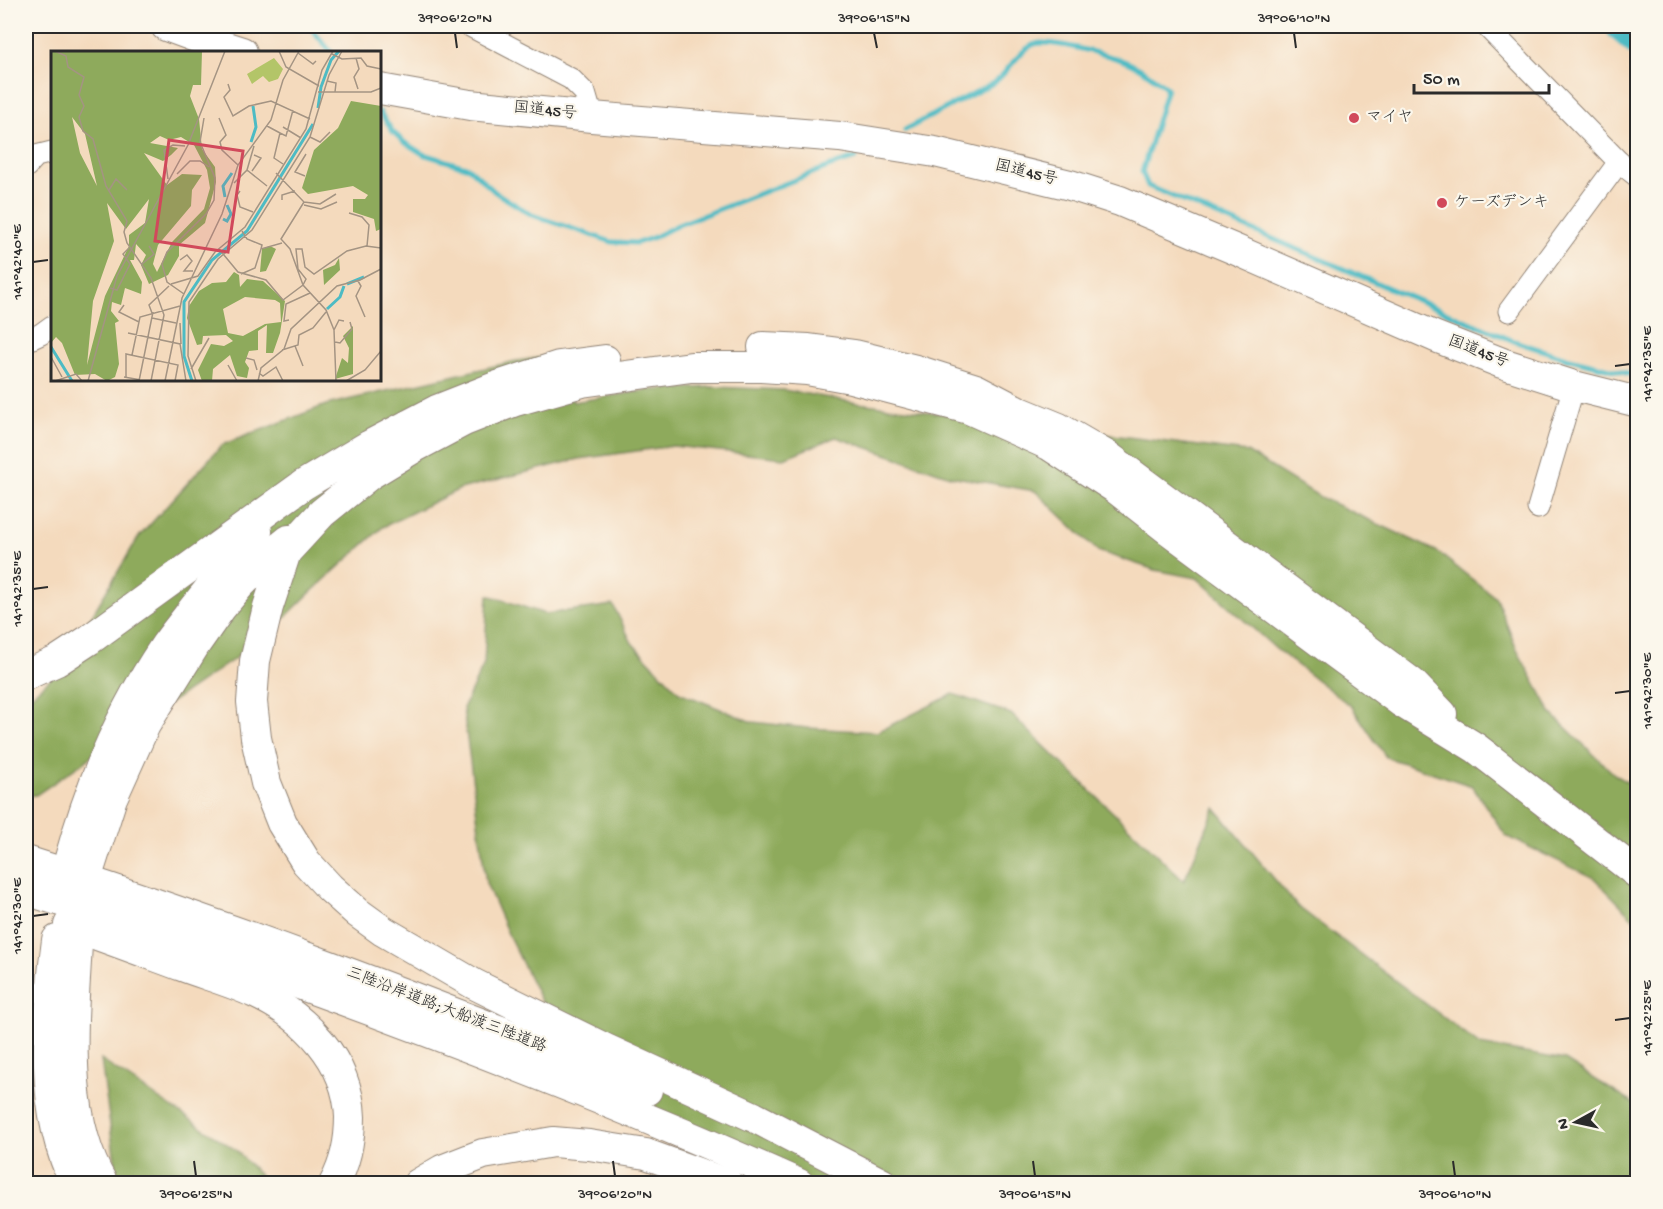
<svg xmlns="http://www.w3.org/2000/svg" width="1663" height="1209" font-family="'Gochi Hand','Klee One',sans-serif">
  <style>
    .forest { fill: #8eaa5c; stroke: #5c6a44; stroke-width: 1.5 }
    .lines { fill: none; stroke-linecap: round; stroke-linejoin: round }
    .stream { stroke: #4dbbc4; stroke-width: 5 }
    .river { stroke: #4dbbc4; stroke-width: 33 }
    .minor-casing { stroke: #908274; stroke-width: 23 }
    .highway-casing { stroke: #908274; stroke-width: 32 }
    .minor { stroke: #fff; stroke-width: 21 }
    .highway { stroke: #fff; stroke-width: 30 }
    .ticks { fill: none; stroke: #2b2b2b; stroke-width: 2 }
    .poi-dot { fill: #d1495b; stroke: #fbf7ec; stroke-width: 2 }
    .labels { text-anchor: middle; dominant-baseline: central; stroke-width: 4.5; stroke-linejoin: round; paint-order: stroke }
    .street-label { font-size: 16px; fill: #2b2b2b; stroke: #fbf7ec }
    .poi-label { font-size: 16px; fill: #2b2b2b; stroke: #fbf7ec; text-anchor: start }
    .inset-river { fill: none; stroke: #4dbbc4; stroke-width: 3 }
    .inset-road { fill: none; stroke: #a49483; stroke-width: 1.5 }
    .view { fill: #d1495b; fill-opacity: 0.15; stroke: #d1495b; stroke-width: 3 }
    .inset-edge { fill: none; stroke: #2b2b2b; stroke-width: 3 }
    .neatline { fill: none; stroke: #2b2b2b; stroke-width: 2 }
    .ticks-label { font-size: 15px; text-anchor: middle; fill: #2b2b2b }
  </style>
  <rect width="100%" height="100%" fill="#fbf7ec"/>
  <filter id="ink" filterUnits="userSpaceOnUse"><feTurbulence type="fractalNoise" baseFrequency=".0167" numOctaves="2"/><feDisplacementMap in="SourceGraphic" scale="12" xChannelSelector="R" yChannelSelector="G"/><feConvolveMatrix kernelMatrix="1 2 1 2 8 2 1 2 1" color-interpolation-filters="sRGB"/></filter>
  <filter id="wash" filterUnits="userSpaceOnUse"><feTurbulence type="fractalNoise" baseFrequency=".008" numOctaves="4" result="noise"/><feDisplacementMap in="SourceGraphic" scale="24" xChannelSelector="R" yChannelSelector="G"/><feGaussianBlur stdDeviation="1.35" result="paint"/><feColorMatrix in="noise" values="0 0 0 0 0 0 0 0 0 0 0 0 0 0 0 0 0 1.4 0 .05"/><feComposite in="paint" operator="in"/></filter>
  <g filter="url(#wash)">
    <rect width="100%" height="100%" fill="#f4dabd"/>
    <!-- forest -->
    <g class="forest">
      <path d="M 558,355 L 573,402 L 649,390 L 713,387 L 784,390 L 858,403 L 1247,452 L 1320,497 L 1436,551 L 1496,598 L 1517,650 L 1552,714 L 1614,774 L 1637,788 L 1637,922 L 1594,878 L 1506,836 L 1472,786 L 1386,757 L 1352,707 L 1276,649 L 1197,578 L 1155,570 L 1098,551 L 1035,491 L 950,476 L 836,437 L 784,458 L 673,446 L 579,459 L 460,489 L 383,527 L 310,593 L 262,640 L 36,795 L 26,796 L 26,700 L 59,671 L 138,538 L 222,445 L 326,405 L 516,361 Z"/>
      <path d="M 488,595 L 545,614 L 613,605 L 632,643 L 679,692 L 752,722 L 808,728 L 877,732 L 953,694 L 1011,714 L 1184,881 L 1215,808 L 1297,906 L 1480,1045 L 1565,1060 L 1637,1106 L 1637,1183 L 694,1183 L 728,1150 L 656,1119 L 546,1011 L 508,934 L 486,883 L 463,708 L 484,664 Z"/>
      <path d="M 101,1060 L 236,1150 L 267,1183 L 118,1183 Z"/>
    </g>
    <g class="lines">
      <!-- stream -->
      <g class="stream">
        <path d="M 309,26 L 331,52"/>
        <path d="M 380,112 L 393,132 L 404,142 L 423,154 L 469,168 L 495,192 L 532,215 L 612,242 L 637,243 L 652,238 L 678,225 L 836,164 L 856,158"/>
        <path d="M 905,130 L 995,82 C 1008,72 1020,49 1035,44 C 1050,39 1118,57 1133,65 C 1146,71 1156,79 1167,88 L 1142,172 L 1148,186 L 1514,341 L 1566,358 L 1638,376"/>
      </g>
      <!-- river -->
      <path class="river" d="M 1622,26 L 1638,40"/>
    </g>
  </g>
  <g filter="url(#ink)">
    <g class="lines">
      <defs>
        <g id="minor">
          <path d="M 470,26 L 571,79 L 585,93 L 592,117"/>
          <path d="M 1486,26 L 1619,162 L 1638,177"/>
          <path d="M 26,167 L 36,156 L 52,152"/>
          <path d="M 1509,311 L 1619,162"/>
          <path d="M 26,341 L 41,334 L 52,326"/>
          <path d="M 1538,508 L 1574,386"/>
        </g>
        <g id="highway">
          <path d="M 166,26 L 201,39 L 242,52"/>
          <path d="M 380,89 L 470,105 L 592,117 L 840,137 L 935,152 L 1070,185 L 1120,201 L 1234,249 L 1436,337 L 1502,363 L 1574,386 L 1638,402"/>
          <path d="M 763,347 L 809,349 L 855,355 L 916,370 L 976,389 L 1020,412 L 1059,428 L 1109,457 L 1411,682 L 1442,714"/>
          <path d="M 26,675 L 57,661 L 89,640 L 303,485 L 370,445 L 437,410 L 498,386 L 559,366 L 605,360"/>
          <path d="M 70,858 C 91,782 121,711 165,646 C 173,634 182,624 190,613 C 212,585 235,558 257,531"/>
          <path d="M 26,861 C 229,925 428,1002 626,1080 L 647,1090"/>
          <path d="M 90,867 L 112,798 L 145,725 L 195,645 L 221,608 L 240,585 L 273,553 L 289,540"/>
          <path d="M 26,890 C 124,921 221,955 318,991 C 480,1050 641,1113 799,1184"/>
          <path d="M 69,925 C 107,938 144,952 182,966 C 206,975 232,982 255,993 C 305,1016 348,1060 350,1117 C 350,1139 345,1164 334,1184"/>
          <path d="M 57,940 C 47,1016 39,1113 76,1184"/>
          <path d="M 77,944 C 73,1020 62,1116 103,1184"/>
          <path d="M 418,1184 L 442,1170 L 483,1154 L 553,1142 L 589,1145 L 646,1154 L 728,1184"/>
          <path d="M 883,1184 L 754,1117 L 608,1050 L 474,984 L 383,931 L 358,913 L 330,888 L 306,862 L 282,823 L 266,783 L 256,738 L 252,702 L 255,661 L 268,607 L 286,552 L 322,513 L 369,475 L 417,446 L 464,421 L 515,401 L 582,382 L 691,367 L 761,367 L 807,370 L 851,378 L 969,409 L 1049,445 L 1115,488 L 1166,528 L 1401,702 L 1476,748 L 1638,874"/>
        </g>
      </defs>
      <!-- minor casing -->
      <use href="#minor" class="minor-casing"/>
      <!-- highway casing -->
      <use href="#highway" class="highway-casing"/>
      <!-- minor -->
      <use href="#minor" class="minor"/>
      <!-- highway -->
      <use href="#highway" class="highway"/>
    </g>
  </g>
  <!-- ticks -->
  <path class="ticks" d="M 455,33 L 457,48M 874,33 L 877,48M 1294,33 L 1296,48M 33,262 L 48,260M 1615,366 L 1630,364M 33,589 L 48,587M 1615,693 L 1630,691M 33,916 L 48,914M 1615,1020 L 1630,1018M 194,1161 L 196,1176M 613,1161 L 615,1176M 1033,1161 L 1035,1176M 1453,1161 L 1455,1176"/>
  <!-- markers -->
  <g class="poi-dot">
    <circle cx="1354" cy="118" r="6"/>
    <circle cx="1442" cy="203" r="6"/>
  </g>
  <g class="labels">
    <!-- street labels -->
    <g class="street-label">
      <text transform="translate(545 112) rotate(6)">国道45号</text>
      <text transform="translate(1026 174) rotate(14)">国道45号</text>
      <text transform="translate(1478 353) rotate(21)">国道45号</text>
      <text transform="translate(446 1011) rotate(21)">三陸沿岸道路;大船渡三陸道路</text>
    </g>
    <!-- poi labels -->
    <g class="poi-label">
      <text x="1366" y="118">マイヤ</text>
      <text x="1454" y="203">ケーズデンキ</text>
    </g>
  </g>
  <!-- overview -->
  <g transform="translate(51 51)">
    <rect width="330" height="330" fill="#f4dabd"/>
    <path d="M 223,7 L 232,18 L 227,28 L 218,31 L 212,25 L 201,33 L 196,23 Z" fill="#b3c568"/>
    <path d="M 0,0 L 151,0 L 150,34 L 142,34 L 139,45 L 148,68 L 151,98 L 164,116 L 165,131 L 154,172 L 128,194 L 128,205 L 117,224 L 98,233 L 90,214 L 95,204 L 85,193 L 83,209 L 79,209 L 91,231 L 90,243 L 74,237 L 70,254 L 61,251 L 60,260 L 68,270 L 64,272 L 68,313 L 64,326 L 56,330 L 44,323 L 24,324 L 11,292 L 5,286 L 0,292 ZM 21,66 L 34,83 L 46,135 L 29,102 ZM 109,85 L 118,89 L 130,86 L 143,94 L 156,119 L 159,137 L 153,158 L 121,191 L 106,221 L 102,213 L 107,194 L 140,155 L 141,139 L 151,124 L 131,123 L 116,134 L 93,102 L 112,110 L 120,104 L 127,97 L 99,92 ZM 98,148 L 94,172 L 78,184 L 78,195 L 54,245 L 36,314 L 42,250 L 63,190 L 56,152 L 75,178 ZM 300,50 L 330,55 L 330,178 L 325,180 L 323,168 L 302,161 L 302,148 L 314,148 L 317,144 L 302,135 L 257,143 L 251,137 L 263,99 L 287,77 ZM 219,195 L 225,198 L 215,220 L 209,221 L 211,198 ZM 288,207 L 289,219 L 273,234 L 272,219 L 284,214 ZM 183,221 L 188,224 L 189,236 L 196,228 L 212,230 L 234,250 L 229,282 L 222,302 L 215,302 L 216,274 L 207,280 L 207,299 L 198,300 L 194,311 L 198,317 L 196,327 L 186,325 L 179,304 L 162,318 L 161,330 L 151,330 L 147,319 L 160,293 L 173,295 L 182,290 L 175,284 L 152,285 L 151,293 L 146,294 L 136,267 L 138,255 L 148,240 L 161,232 L 175,231 ZM 194,246 L 224,249 L 229,252 L 230,271 L 214,273 L 192,285 L 177,282 L 172,258 ZM 302,275 L 302,323 L 284,328 L 291,307 L 297,312 L 298,297 L 292,285 Z" fill="#8eaa5c" fill-rule="evenodd"/>
    <path class="inset-river" d="M 267,57 L 270,36 L 280,9 L 288,0M 200,91 L 205,76 L 202,55M 174,146 L 172,135 L 181,122M 172,168 L 176,170 L 180,163 L 176,154M 296,233 L 313,226M 276,258 L 289,246 L 293,235M 0,296 L 21,330M 141,330 L 133,305 L 133,251 L 161,209 L 196,180 L 262,73"/>
    <path class="inset-road" d="M 4,0 L 15,5 L 17,16 L 33,26 L 28,44 L 33,55 L 28,66 L 32,80 L 42,88 L 55,135 L 76,170 L 73,181 L 76,192 L 100,227 L 113,264 L 100,330M 228,0 L 235,16 L 268,35M 247,2 L 262,13 L 265,10M 281,3 L 291,8 L 310,7 L 316,15 L 330,18M 305,7 L 308,18 L 303,26 L 307,38M 276,30 L 285,32 L 284,41M 177,33 L 179,39 L 173,46 L 182,65 L 198,55 L 220,50 L 259,68M 267,41 L 320,41 L 330,37M 168,67 L 175,84 L 169,91 L 171,99 L 187,114M 216,75 L 229,82 L 223,107 L 232,113M 232,76 L 250,87M 229,82 L 235,85 L 242,59M 259,86 L 269,91 L 279,81M 196,119 L 216,135M 201,120 L 210,107 L 203,104M 126,123 L 139,110 L 149,110 L 158,116M 254,125 L 244,121 L 255,103M 117,128 L 113,99 L 122,94 L 134,95M 183,132 L 196,119 L 203,95M 58,139 L 65,128 L 76,139M 189,140 L 186,144 L 189,156 L 202,161M 231,149 L 231,144 L 244,140M 253,151 L 269,153 L 285,143M 253,154 L 270,158 L 286,151M 298,162 L 311,166 L 318,174 L 316,195M 191,180 L 196,188 L 211,194 L 210,198 L 231,192M 168,198 L 187,221 L 215,229 L 232,249 L 252,234 L 239,198 L 230,188 L 253,151 L 225,122M 129,209 L 136,204 L 141,210 L 133,220 L 142,220M 91,213 L 103,203 L 98,195M 190,223 L 204,217 L 210,198M 307,230 L 310,235 L 305,245 L 314,266M 120,233 L 147,225 L 164,201 L 194,176 L 255,78 L 271,19 L 282,0M 59,237 L 66,239 L 79,213 L 72,203 L 78,197M 133,243 L 116,231 L 111,213 L 116,201 L 155,163 L 163,149 L 164,127 L 149,91 L 153,67M 73,254 L 68,261 L 88,271M 101,262 L 98,254 L 118,235M 101,267 L 125,272M 238,269 L 233,270 L 235,253 L 259,242M 129,272 L 130,293M 283,279 L 275,259 L 252,234 L 255,228 L 247,218 L 245,198 L 251,198 L 254,216 L 263,223 L 296,200 L 315,195 L 330,197M 77,282 L 129,293 L 135,330M 284,291 L 289,292 L 301,278 L 299,271M 244,295 L 252,315M 231,299 L 247,294 L 248,284 L 262,277 L 275,261M 81,304 L 89,266 L 129,255M 0,306 L 11,326M 195,307 L 203,309 L 206,319M 177,314 L 186,330M 140,318 L 158,287M 208,322 L 212,325 L 225,316 L 232,330M 73,326 L 96,330M 75,326 L 75,303 L 127,314 L 124,330M 4,330 L 25,323 L 31,330M 37,330 L 66,225 L 137,94 L 174,0M 88,330 L 102,261M 114,330 L 131,247 L 171,163 L 187,114 L 220,69 L 232,29 L 248,0M 145,330 L 137,305 L 138,251 L 167,208 L 201,179 L 259,86 L 278,24 L 291,0M 207,330 L 210,317 L 233,298 L 240,278 L 286,235 L 309,229 L 330,218M 285,330 L 283,279 L 288,269 L 293,270M 295,330 L 314,319 L 330,300"/>
    <path class="view" d="M 118,89 L 192,100 L 177,201 L 104,190 Z"/>
    <rect width="330" height="330" class="inset-edge"/>
  </g>
  <!-- margin -->
  <rect width="1663" height="1209" fill="none" stroke="#fbf7ec" stroke-width="66"/>
  <!-- north arrow -->
  <g transform="translate(1576 1122) rotate(262)" stroke="#fbf7ec" stroke-width="4.5" paint-order="stroke">
  <path d="M0-4.5L10 22L0 15L-10 22Z" fill="#2b2b2b"/>
  <text y="-9" font-size="16" font-weight="bold" text-anchor="middle" fill="#2b2b2b">N</text>
  </g>
  <!-- scale -->
  <path d="M1414 84v9h135v-9" fill="none" stroke="#2b2b2b" stroke-width="3"/>
  <text x="1423" y="84" font-size="18" fill="#2b2b2b" stroke="#fbf7ec" stroke-width="4.5" paint-order="stroke">50 m</text>
  <rect x="33" y="33" width="1597" height="1143" class="neatline"/>
  <g class="ticks-label">
    <text x="455" y="22">39°06'20"N</text>
    <text x="874" y="22">39°06'15"N</text>
    <text x="1294" y="22">39°06'10"N</text>
    <text transform="translate(16 262) rotate(-90)" y="5">141°42'40"E</text>
    <text transform="translate(1646 364) rotate(-90)" y="5">141°42'35"E</text>
    <text transform="translate(16 589) rotate(-90)" y="5">141°42'35"E</text>
    <text transform="translate(1646 691) rotate(-90)" y="5">141°42'30"E</text>
    <text transform="translate(16 916) rotate(-90)" y="5">141°42'30"E</text>
    <text transform="translate(1646 1018) rotate(-90)" y="5">141°42'25"E</text>
    <text x="196" y="1198">39°06'25"N</text>
    <text x="615" y="1198">39°06'20"N</text>
    <text x="1035" y="1198">39°06'15"N</text>
    <text x="1455" y="1198">39°06'10"N</text>
  </g>
</svg>
